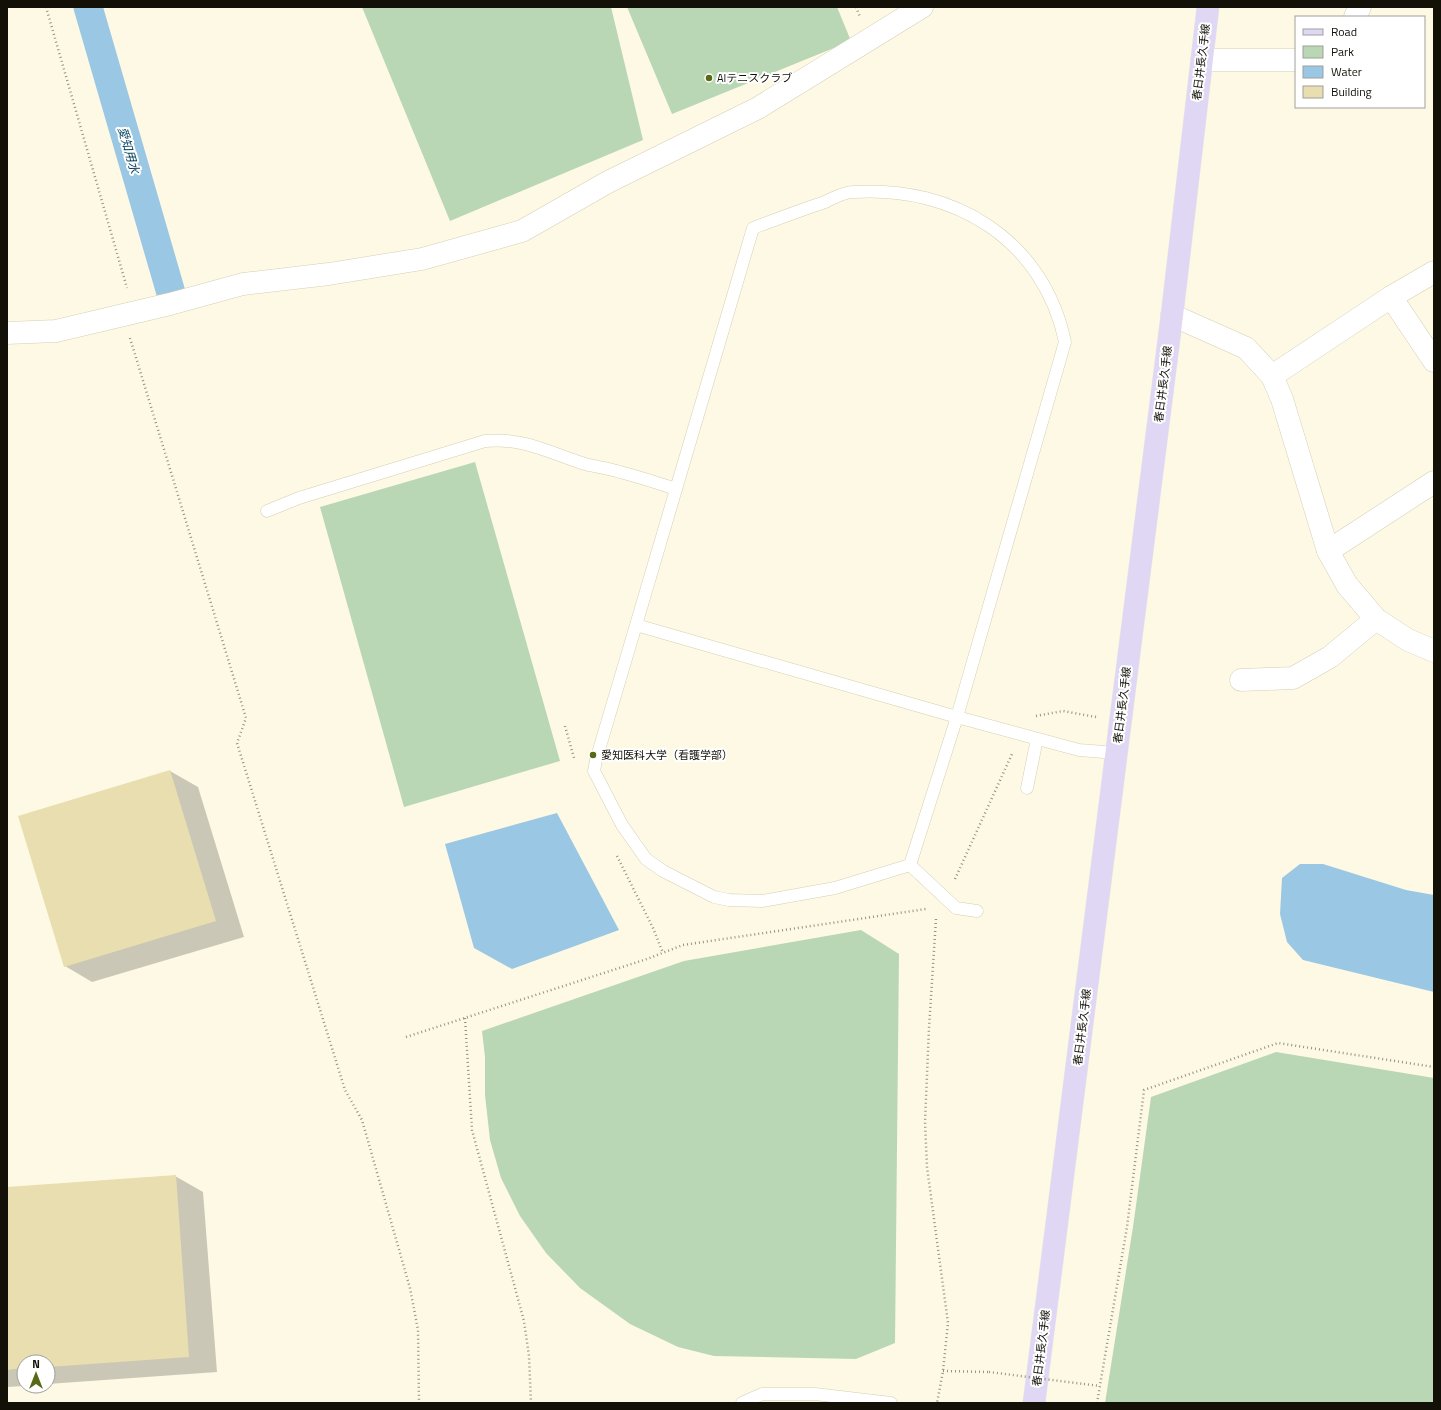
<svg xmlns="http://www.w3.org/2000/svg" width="1441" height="1410" font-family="'Titillium Web','Noto Sans JP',sans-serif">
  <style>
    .green { fill: #b9d7b4 }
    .water { fill: #9ac7e3 }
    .shadow { fill: #0003 }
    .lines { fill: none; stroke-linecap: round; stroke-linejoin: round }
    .canal { stroke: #9ac7e3; stroke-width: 29 }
    .building { fill: #e9deaf }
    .lane-casing { stroke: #d5cfb5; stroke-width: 13 }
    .street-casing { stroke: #d5cfb5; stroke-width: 23 }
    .primary-casing { stroke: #e7e7e6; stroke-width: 23 }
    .path { stroke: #969383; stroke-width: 2.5; stroke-dasharray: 1 3; stroke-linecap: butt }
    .lane { stroke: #fff; stroke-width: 12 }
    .street { stroke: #fff; stroke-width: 22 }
    .primary { stroke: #e0d7f5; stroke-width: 22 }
    .path-bridge { stroke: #969383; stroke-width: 2.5; stroke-dasharray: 1 3; stroke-linecap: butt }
    .poi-dot { fill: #586a16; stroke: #fff; stroke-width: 1.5 }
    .labels { text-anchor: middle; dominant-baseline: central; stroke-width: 4; stroke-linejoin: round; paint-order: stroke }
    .street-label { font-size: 11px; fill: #121007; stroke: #fff }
    .poi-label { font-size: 11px; fill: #121007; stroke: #fff; text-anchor: start }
    .water-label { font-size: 12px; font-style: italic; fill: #023f5c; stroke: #fff }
  </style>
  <rect width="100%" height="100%" fill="#fef9e4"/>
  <!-- green -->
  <g class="green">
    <path d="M 362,7 L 611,7 L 643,140 L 450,221 Z"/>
    <path d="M 627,7 L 837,7 L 851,41 L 672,114 Z"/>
    <path d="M 475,462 L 560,761 L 404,807 L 320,507 Z"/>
    <path d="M 861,930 L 899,954 L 895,1343 L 856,1359 L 714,1356 L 678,1347 L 630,1324 L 580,1288 L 546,1253 L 520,1216 L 501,1178 L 490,1140 L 485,1095 L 485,1057 L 482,1031 L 684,961 Z"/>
    <path d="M 1276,1052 L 1434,1078 L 1434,1403 L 1105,1403 L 1133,1227 L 1151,1097 Z"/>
  </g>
  <!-- water -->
  <g class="water">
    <path d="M 557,813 L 619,930 L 512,969 L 474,948 L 445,844 Z"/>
    <path d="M 1300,864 L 1323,864 L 1406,890 L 1434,895 L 1434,992 L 1303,960 L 1287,942 L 1280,914 L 1282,878 Z"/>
  </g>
  <!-- shadow -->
  <g class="shadow">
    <path d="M 170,771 L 198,787 L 244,937 L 92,982 L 65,966 Z"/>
    <path d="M 175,1176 L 203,1192 L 217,1372 L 48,1384 L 48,1362 L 24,1362 L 24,1386 L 7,1387 L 7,1188 Z"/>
  </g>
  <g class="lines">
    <!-- canal -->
    <path class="canal" d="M 88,7 L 171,293"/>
  </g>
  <!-- building -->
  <g class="building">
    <path d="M 170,770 L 216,921 L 64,967 L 18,816 Z"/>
    <path d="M 176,1175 L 189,1357 L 48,1367 L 48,1362 L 24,1362 L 24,1368 L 7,1370 L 7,1187 Z"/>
  </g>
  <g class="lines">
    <defs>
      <g id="lane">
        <path d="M 267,511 L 299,498 L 485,441 C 522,437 550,453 585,464 C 596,467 609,468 620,472 C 639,477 658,483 676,489"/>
        <path d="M 636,625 L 596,760 L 594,771 L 622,825 L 646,859 L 663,871 L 714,897 L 729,900 L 762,901 L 835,888 L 910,865 L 957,717 L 1065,342 C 1044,240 954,185 853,192 C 844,192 833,198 825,202 C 801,210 777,219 753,228 L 636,625 L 957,717 L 1079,750 L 1116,753"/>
        <path d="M 1027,788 L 1037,739"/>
        <path d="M 910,865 L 956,908 L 977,911"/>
        <path d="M 742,1403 L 762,1394 L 815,1394 L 891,1403"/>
      </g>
      <g id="street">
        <path d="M 1355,17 L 1360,7"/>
        <path d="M 1202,60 L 1296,60"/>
        <path d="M 1391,297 L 1434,361"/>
        <path d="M 1172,315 L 1246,348 L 1272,376 L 1282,399 L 1328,551 L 1347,585 L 1376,619 L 1408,640 L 1434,651"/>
        <path d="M 7,333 L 56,331 L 170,304 L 243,284 L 329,274 L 422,259 L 522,231 L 608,182 L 758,108 L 922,7"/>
        <path d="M 1272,376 L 1391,297 L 1434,272"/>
        <path d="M 1328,551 L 1434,482"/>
        <path d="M 1241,680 L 1293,678 L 1330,657 L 1376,619"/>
      </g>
      <path id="primary" d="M 1034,1403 L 1172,315 L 1208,7"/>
    </defs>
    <!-- lane casing -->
    <use href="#lane" class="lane-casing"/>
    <!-- street casing -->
    <use href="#street" class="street-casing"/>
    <!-- primary casing -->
    <use href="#primary" class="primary-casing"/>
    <!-- path -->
    <g class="path">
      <path d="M 46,7 L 127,288"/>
      <path d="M 856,7 L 860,17"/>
      <path d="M 130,338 L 246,718 L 237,743 L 345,1090 L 362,1120 L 410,1288 L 418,1330 L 419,1403"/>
      <path d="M 1036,716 L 1063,711 L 1096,717"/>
      <path d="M 565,726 L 574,758"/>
      <path d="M 617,856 L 653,928 L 663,953"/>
      <path d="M 955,879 L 1012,754"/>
      <path d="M 936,919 L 929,1028 L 925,1122 L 927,1167 L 948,1323 L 943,1371 L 937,1403"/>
      <path d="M 465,1018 L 472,1130 L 524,1321 L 529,1356 L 531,1403"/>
      <path d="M 406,1037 L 647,959 L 683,945 L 926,909"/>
      <path d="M 943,1371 L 989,1372"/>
      <path d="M 1084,1384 L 1100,1386"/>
      <path d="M 1097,1403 L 1127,1227 L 1144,1090 L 1278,1043 L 1434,1067"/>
    </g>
    <!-- lane -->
    <use href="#lane" class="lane"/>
    <!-- street -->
    <use href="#street" class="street"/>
    <!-- primary -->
    <use href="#primary" class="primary"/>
    <!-- path-bridge -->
    <path class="path-bridge" d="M 989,1372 L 1084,1384"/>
  </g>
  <!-- markers -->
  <g class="poi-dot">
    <circle cx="709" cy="78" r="4"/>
    <circle cx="593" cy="755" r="4"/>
  </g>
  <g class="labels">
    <!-- street labels -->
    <g class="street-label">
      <text transform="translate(1201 62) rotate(-83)">春日井長久手線</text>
      <text transform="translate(1163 384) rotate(-83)">春日井長久手線</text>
      <text transform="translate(1122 705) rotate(-83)">春日井長久手線</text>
      <text transform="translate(1082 1027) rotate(-83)">春日井長久手線</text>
      <text transform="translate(1041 1348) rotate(-83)">春日井長久手線</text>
    </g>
    <!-- poi labels -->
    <g class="poi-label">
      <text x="717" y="78">AIテニスクラブ</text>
      <text x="601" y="755">愛知医科大学（看護学部）</text>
    </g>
    <!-- water labels -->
    <g class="water-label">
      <text transform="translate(129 150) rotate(74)">愛知用水</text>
    </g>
  </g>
  <!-- border -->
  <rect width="1441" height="1410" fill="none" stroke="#121007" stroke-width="16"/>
  <!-- legend -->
  <rect x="1295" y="16" width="130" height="92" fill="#ffffff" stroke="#a09f9c"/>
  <rect x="1303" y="29" width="20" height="6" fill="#e0d7f5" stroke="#a09f9c"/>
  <text x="1331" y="36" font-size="12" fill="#121007">Road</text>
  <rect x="1303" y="46" width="20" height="12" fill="#b9d7b4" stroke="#a09f9c"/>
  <text x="1331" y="56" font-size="12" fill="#121007">Park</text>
  <rect x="1303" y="66" width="20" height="12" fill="#9ac7e3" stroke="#a09f9c"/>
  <text x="1331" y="76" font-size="12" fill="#121007">Water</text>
  <rect x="1303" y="86" width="20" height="12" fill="#e9deaf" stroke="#a09f9c"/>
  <text x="1331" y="96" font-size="12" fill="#121007">Building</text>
  <!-- north arrow -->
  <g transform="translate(36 1374)"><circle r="19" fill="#ffffff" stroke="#a09f9c"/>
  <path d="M0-3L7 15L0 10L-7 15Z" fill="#586a16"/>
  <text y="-6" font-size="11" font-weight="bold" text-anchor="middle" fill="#121007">N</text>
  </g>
</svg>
